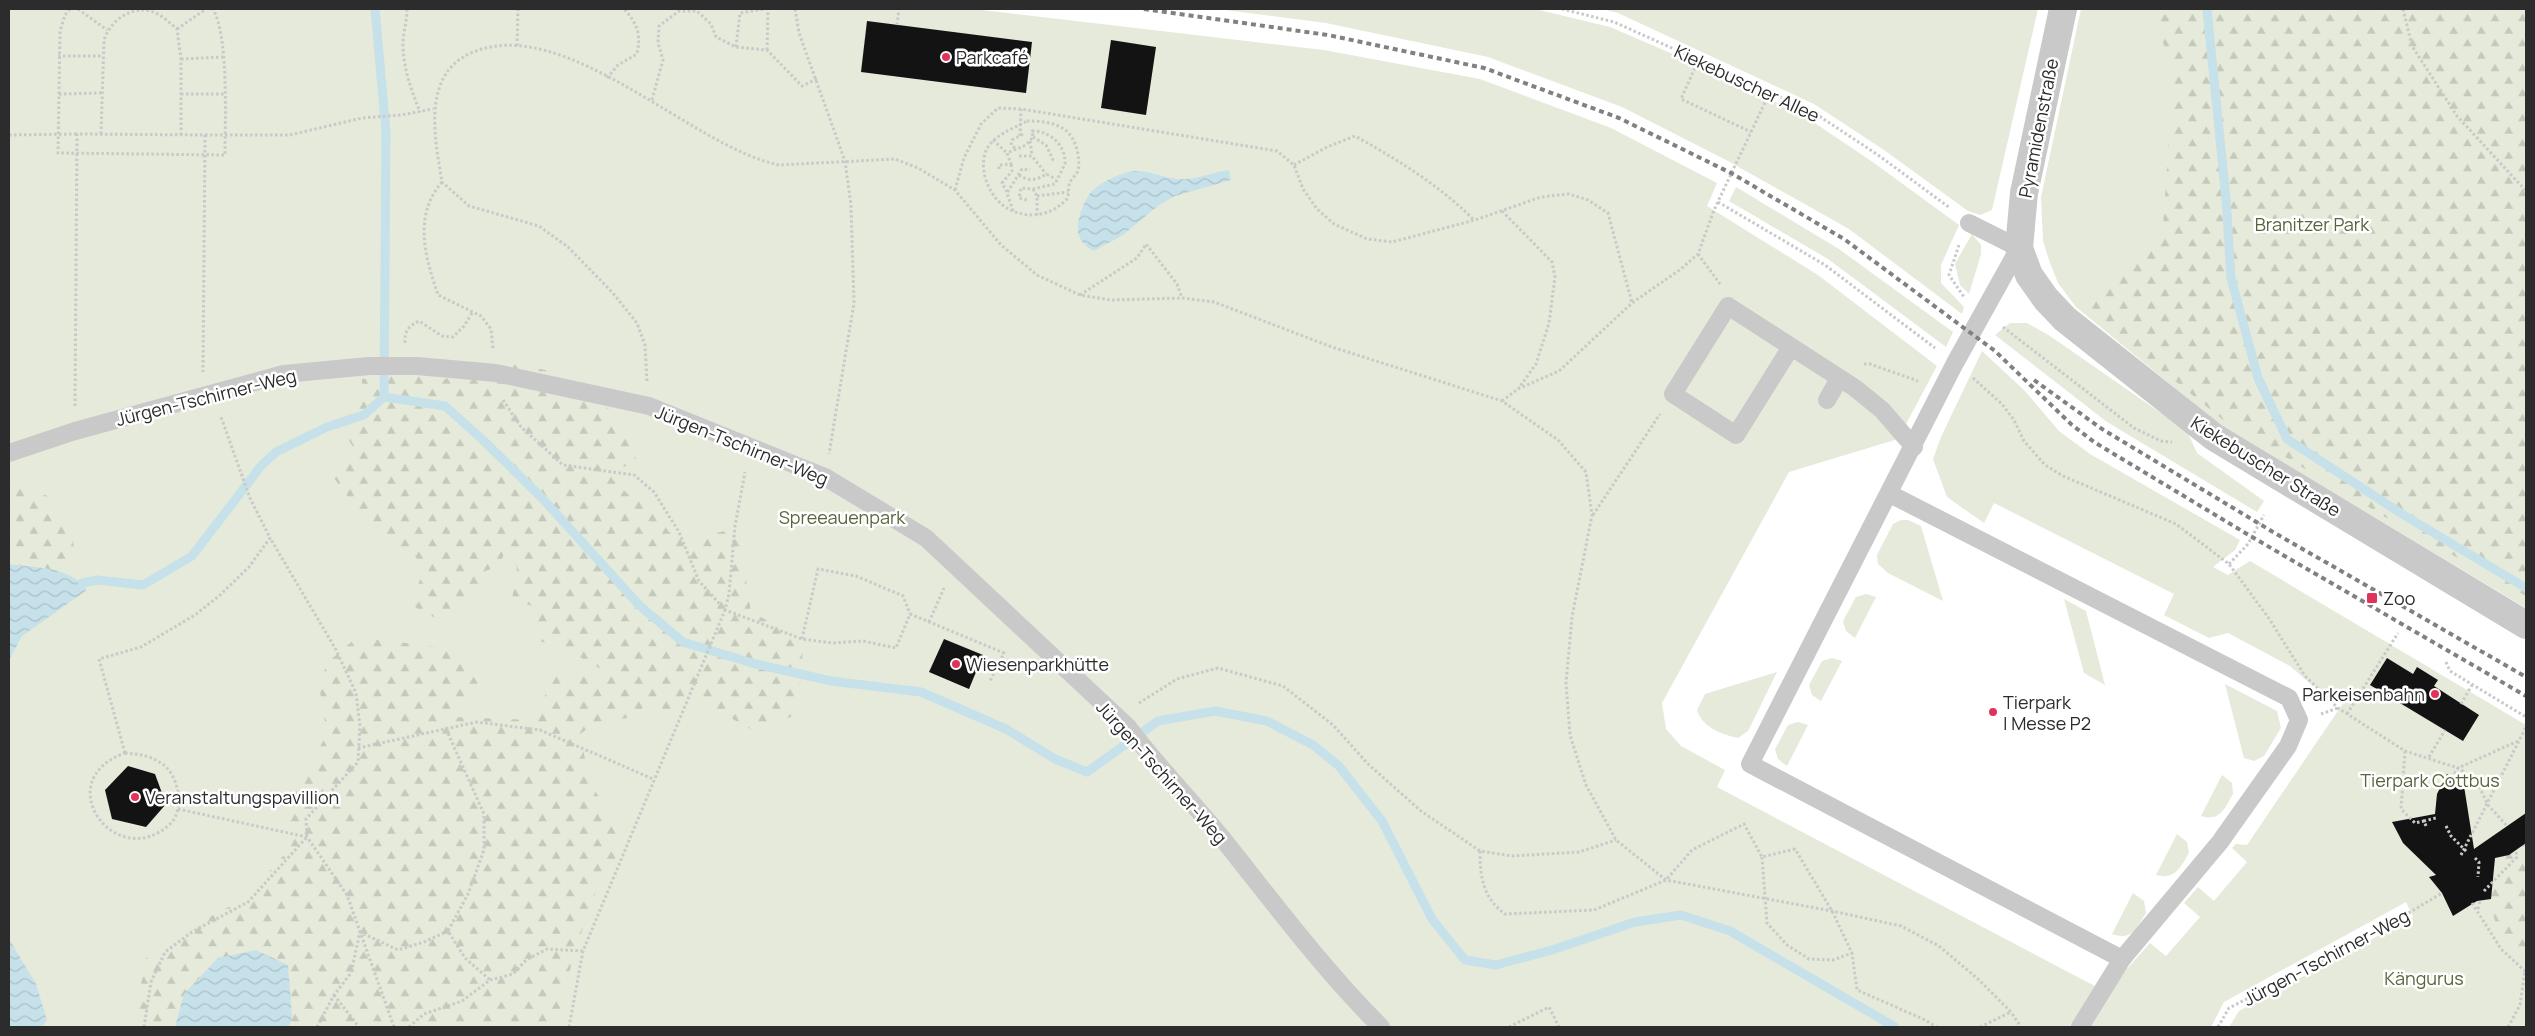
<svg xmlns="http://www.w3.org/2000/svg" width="2535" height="1036" font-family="Manrope,sans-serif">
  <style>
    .green { fill: #e5eada }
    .forest { fill: url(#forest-firs) }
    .water { fill: url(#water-waves) }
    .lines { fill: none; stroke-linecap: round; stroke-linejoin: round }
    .stream { stroke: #c6e1e9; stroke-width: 9 }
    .building { fill: #131313 }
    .path { stroke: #c9c9c9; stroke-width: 3; stroke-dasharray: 2.5 2.5; stroke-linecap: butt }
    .service { stroke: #c9c9c9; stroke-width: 18 }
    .tertiary { stroke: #c9c9c9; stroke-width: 28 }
    .rail { stroke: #818181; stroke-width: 4; stroke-dasharray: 5 4; stroke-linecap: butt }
    .poi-dot { fill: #df335a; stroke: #fff; stroke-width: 2 }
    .labels { text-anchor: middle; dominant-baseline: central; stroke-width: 5; stroke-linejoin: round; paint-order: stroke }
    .poi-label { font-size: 18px; fill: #2c2c2c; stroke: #fff; text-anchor: start }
    .street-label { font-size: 18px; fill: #2c2c2c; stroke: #fff }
    .park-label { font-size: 18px; fill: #56663c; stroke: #fff }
  </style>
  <defs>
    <pattern id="forest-firs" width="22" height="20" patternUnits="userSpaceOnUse" patternTransform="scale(1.25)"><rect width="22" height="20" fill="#e5eada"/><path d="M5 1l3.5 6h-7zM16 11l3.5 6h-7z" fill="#c5c9bb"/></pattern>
    <pattern id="water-waves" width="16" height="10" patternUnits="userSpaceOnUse" patternTransform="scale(1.25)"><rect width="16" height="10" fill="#c6e1e9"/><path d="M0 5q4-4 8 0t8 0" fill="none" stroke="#aac1c8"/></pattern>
  </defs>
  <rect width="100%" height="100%" fill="#fff"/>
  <!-- green -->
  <g class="green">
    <path d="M 9,9 L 973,9 L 1324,50 L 1480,79 L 1611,128 L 1717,183 L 1707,206 L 1818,275 L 1937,366 L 1898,439 L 1789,472 L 1662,703 L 1666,729 L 1681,746 L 1725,770 L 1717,787 L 2110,994 L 2125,971 L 2150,943 L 2166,956 L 2200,917 L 2184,903 L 2198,887 L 2214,901 L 2247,862 L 2232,848 L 2236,844 L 2247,845 L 2346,699 L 2312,685 L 2290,666 L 2228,633 L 2209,638 L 2164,615 L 2174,594 L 1994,503 L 1984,523 L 1947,497 L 1933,459 L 1941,437 L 1982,351 L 2025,391 L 2059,431 L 2090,454 L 2240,540 L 2235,550 L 2213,567 L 2228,575 L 2250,561 L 2526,725 L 2526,1027 L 2229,1027 L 2239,1011 L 2413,917 L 2406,902 L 2224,1002 L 2211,1027 L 9,1027 Z"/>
    <path d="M 1217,9 L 1535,9 L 1610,27 L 1703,67 L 1806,117 L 1874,163 L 1959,225 L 1941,265 L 1941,283 L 1964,307 L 1962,314 L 1849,229 L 1728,161 L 1622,107 L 1488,57 L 1326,23 Z"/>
    <path d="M 1602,9 L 2038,9 L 1992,210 L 1980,215 L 1968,211 L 1884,150 L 1814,104 L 1618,13 Z"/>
    <path d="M 2081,9 L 2526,9 L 2526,608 L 2220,425 L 2076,307 L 2058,283 L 2049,260 L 2043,241 L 2041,197 Z"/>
    <path d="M 1736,187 L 1839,249 L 1953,332 L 1946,347 L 1828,259 L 1729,201 Z"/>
    <path d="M 1972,234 L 1981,245 L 1981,254 L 1969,294 L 1960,285 L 1955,264 Z"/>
    <path d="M 2010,323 L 2027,323 L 2050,336 L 2187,431 L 2197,453 L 2264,501 L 2257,512 L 2107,422 L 1995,335 Z"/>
    <path d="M 1901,520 L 1908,520 L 1921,526 L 1943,601 L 1888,573 L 1878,564 L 1877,555 L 1893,524 Z"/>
    <path d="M 1866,594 L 1876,597 L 1855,638 L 1846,631 L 1843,621 L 1856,597 Z"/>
    <path d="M 2064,599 L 2086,611 L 2105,685 L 2084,673 Z"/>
    <path d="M 1832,658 L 1842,661 L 1821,701 L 1812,695 L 1809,685 L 1822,661 Z"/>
    <path d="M 1777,672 L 1748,731 L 1738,738 C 1721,734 1703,728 1697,710 L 1705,694 Z"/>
    <path d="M 2225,684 L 2277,711 L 2281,728 L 2264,756 L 2254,761 L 2244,758 Z"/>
    <path d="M 1798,722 L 1808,725 L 1787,766 L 1778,759 L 1775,749 L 1788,725 Z"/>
    <path d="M 2222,775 L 2232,783 L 2233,794 C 2224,809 2220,822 2201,816 Z"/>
    <path d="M 2177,834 L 2187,842 L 2189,853 C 2180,868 2175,880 2156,875 Z"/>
    <path d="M 2133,893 L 2144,901 L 2146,913 C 2136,928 2133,941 2112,934 Z"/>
  </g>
  <!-- forest -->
  <g class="forest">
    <path d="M 2152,9 L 2526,9 L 2526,596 L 2395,523 L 2222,419 L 2086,309 L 2163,228 L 2173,73 Z"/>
    <path d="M 511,364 C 522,366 534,367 545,370 C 582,379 638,423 636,463 L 620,468 L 612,479 L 628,494 L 652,507 L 669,532 L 703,536 L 738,528 L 751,612 L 784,629 L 803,646 L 798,714 L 754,731 L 688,694 L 679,713 L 644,706 L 636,717 L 597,722 L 580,734 L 590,784 L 618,824 L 624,864 L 598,885 L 578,942 L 562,997 L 559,1027 L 136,1027 L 144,960 L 175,935 L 244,899 L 284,855 L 287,808 L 327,734 L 319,686 L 327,663 L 357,637 L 455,649 L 478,683 L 457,717 L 530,720 L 558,674 L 620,675 L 601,669 L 578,656 L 540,641 L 531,624 L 534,607 L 512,598 C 516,579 524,564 504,553 L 500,566 L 485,571 L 479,596 L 447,624 L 409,604 L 427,565 L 387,539 L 354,505 L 334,478 L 353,447 L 336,419 L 362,405 L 362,379 L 418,372 L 434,384 L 448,378 L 479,378 Z"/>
    <path d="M 9,481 L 50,497 L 73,535 L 74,557 L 63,571 L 9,564 Z"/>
    <path d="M 2526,843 L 2526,957 L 2498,930 L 2490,905 L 2491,890 L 2507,855 Z"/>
  </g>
  <!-- water -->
  <g class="water">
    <path d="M 1229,170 L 1231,180 L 1175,196 L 1159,205 L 1123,235 L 1094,251 C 1084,246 1077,238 1078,227 C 1078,217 1085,198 1092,191 C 1100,183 1122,172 1134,171 C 1151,170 1170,181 1187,179 C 1200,178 1214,172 1229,170 Z"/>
    <path d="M 9,564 C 36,568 70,566 87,590 L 22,636 L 9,660 Z"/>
    <path d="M 9,939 L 36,984 L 47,1020 L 42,1027 L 9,1027 Z"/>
    <path d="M 256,950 L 288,965 L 292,1017 L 289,1027 L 175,1027 L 184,994 L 218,958 Z"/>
  </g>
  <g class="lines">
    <!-- stream -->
    <g class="stream">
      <path d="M 2207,9 L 2226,199 L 2231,278 L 2258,378 L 2287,439 L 2402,514 L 2526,588"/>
      <path d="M 384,397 L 445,406 L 484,441 L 542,498 L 640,606 L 683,642 L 752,663 L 831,681 L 921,692 L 1006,729 L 1055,759 L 1087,772 L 1158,721 L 1215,711 L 1267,721 L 1313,745 L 1339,766 L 1382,821 L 1432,919 L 1465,960 L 1496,965 L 1552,950 L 1635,922 L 1681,915 L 1730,931 L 1895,1027"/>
      <path d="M 82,583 L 97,580 L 143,585 L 192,556 L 261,466 L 276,452 L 327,427 L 364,415 L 384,397 L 386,132 L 375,9"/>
    </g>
  </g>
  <!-- building -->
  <g class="building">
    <path d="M 867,21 L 1032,42 L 1026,93 L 861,72 Z"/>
    <path d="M 1111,40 L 1156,47 L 1146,115 L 1101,108 Z"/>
    <path d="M 944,639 L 983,655 L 969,689 L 929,672 Z"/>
    <path d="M 2387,658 L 2413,674 L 2417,667 L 2438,680 L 2434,686 L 2479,715 L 2463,741 L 2370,685 Z"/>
    <path d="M 128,766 L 155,774 L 166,804 L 146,827 L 112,819 L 105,790 Z"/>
    <path d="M 2447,774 L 2464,786 L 2474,849 L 2526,813 L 2526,843 L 2509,855 L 2495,858 L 2491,899 L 2477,901 L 2453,916 L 2442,893 L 2429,877 L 2436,875 L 2403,843 L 2392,822 L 2435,814 L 2437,794 Z"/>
  </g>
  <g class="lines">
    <!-- path -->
    <g class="path">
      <path d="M 70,9 L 65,15 L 60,31 L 58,153 L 225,155 C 225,120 229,37 213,9"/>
      <path d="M 78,9 L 107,30"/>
      <path d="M 407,9 C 407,22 403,33 403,44 C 403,68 411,89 420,112"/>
      <path d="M 795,9 L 799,33 L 845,161 L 851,205 L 854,303 L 829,454"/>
      <path d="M 1562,9 L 1614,22 L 1810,110 L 1878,155 L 1950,208"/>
      <path d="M 2403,9 L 2412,46 L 2457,116 L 2526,191"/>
      <path d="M 897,25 L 899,9"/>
      <path d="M 177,29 L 206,9"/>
      <path d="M 517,46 L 518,9"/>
      <path d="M 736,47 L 740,13 L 765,9"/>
      <path d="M 767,50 L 768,9"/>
      <path d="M 58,56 L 102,56"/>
      <path d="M 181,59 L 223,57"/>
      <path d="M 1699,59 L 1681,99 L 1751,132"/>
      <path d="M 607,78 L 618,65 L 637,54 C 641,35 638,24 624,9"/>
      <path d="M 59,94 L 101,93"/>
      <path d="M 181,94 L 224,94"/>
      <path d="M 652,100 L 663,60 L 658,43 L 659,26 L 679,11 L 697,11 L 711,24 L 716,37 L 736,47 L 767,50 L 802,86 L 817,79"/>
      <path d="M 1027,121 C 1039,121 1053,122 1064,129 C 1075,136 1081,157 1078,170 C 1077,175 1072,178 1070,182 C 1068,187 1069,192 1068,197 C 1067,200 1063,203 1060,205 C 1045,218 1020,218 1004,206 C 985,192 974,157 994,140 C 1003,132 1016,127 1027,121 Z"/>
      <path d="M 101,134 L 104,40 C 111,19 135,2 158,14 C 165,18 171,24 177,29 L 181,59 L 181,135"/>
      <path d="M 9,135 L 77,134"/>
      <path d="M 205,135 L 290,135 L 362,118 L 401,115 L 433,109"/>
      <path d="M 1020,136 L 1021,109"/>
      <path d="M 1033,137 L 1046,145 L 1054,162"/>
      <path d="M 993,140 L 1007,153"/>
      <path d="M 1030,141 L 1032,156"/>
      <path d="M 1015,148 L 1011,145 L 1012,140 L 1023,134"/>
      <path d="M 1019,156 L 1032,156 L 1046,174"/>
      <path d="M 1294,165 L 1327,147 L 1355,136 C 1398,160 1439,185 1474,220"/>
      <path d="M 999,169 L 999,165 L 1011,164 L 1007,153 L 1026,145 L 1033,137 L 1032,131 C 1050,131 1066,145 1065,164 L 1055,184 L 1033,189 L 1021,188 L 1019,198 L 1027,200"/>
      <path d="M 1019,175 C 1028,182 1038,180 1046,174 L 1056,179"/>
      <path d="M 442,182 C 413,216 425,256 438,295 L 481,316 L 491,329 L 493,349"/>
      <path d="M 1033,189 L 1037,196 L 1037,215"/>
      <path d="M 955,190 L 964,158 L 981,124 L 998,108 L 1021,109 L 1277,151 L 1294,165 L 1303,189 L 1317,209 L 1334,224 L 1367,239 L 1392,242 L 1475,220 L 1541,197 L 1569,194 L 1588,200 L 1608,213 L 1632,303"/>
      <path d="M 1007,192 L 1002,183 L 1012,171 L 1011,164"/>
      <path d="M 1037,196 L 1068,192"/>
      <path d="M 1718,202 L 1825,265 L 1935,348"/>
      <path d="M 1013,211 L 1007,193 L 1022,169 L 1030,170"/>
      <path d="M 1502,211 L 1552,262 L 1555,277 L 1549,323 L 1536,364 L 1518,389"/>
      <path d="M 1959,245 L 1949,275 L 1964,297"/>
      <path d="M 1698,254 L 1720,284"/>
      <path d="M 1080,295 L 1137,258 L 1146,244 L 1177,284 L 1182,298"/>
      <path d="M 2003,327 L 2134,428 L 2161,441 L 2172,442"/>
      <path d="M 405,343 C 404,331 409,326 419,321 L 442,336 L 453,337 L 464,326 L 472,313"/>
      <path d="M 1864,364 L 1870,364 L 1918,381"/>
      <path d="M 1973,378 L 2002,404 L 2014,420 L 2024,441 L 2045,465 L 2063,476 L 2176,524 L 2229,564 L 2270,620 L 2305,676 L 2338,708 L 2405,751 L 2458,768 L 2476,780 L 2488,805 L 2507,826"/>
      <path d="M 647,381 L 645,345 L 637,323 L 612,292 L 568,247 L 539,226 L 469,206 L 442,182 C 435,139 421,75 471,53 C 564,12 691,147 779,165 L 895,159 L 918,168 L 955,190 L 1001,245 L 1037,275 L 1080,295 L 1111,300 L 1182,298 L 1214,302 L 1332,347 L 1502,401 L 1558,440 L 1586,472 L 1592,515 L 1572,617 L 1566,683 L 1570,735 L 1586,785 L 1616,840 L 1666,880 L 1832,911 L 1901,926 L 1939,946 L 1978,979 L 2011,1012 L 2021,1027"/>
      <path d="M 503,400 L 521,427 L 563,465 L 634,475 L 654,492 L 679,532 L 699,581 L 725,610 L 802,639 L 832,643 L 863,641 L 896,648 L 910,614 L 1004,653 L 990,681"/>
      <path d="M 1502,401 L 1518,389 L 1559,371 L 1632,303 L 1681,269 L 1698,254 L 1714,210 L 1770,92"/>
      <path d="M 75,406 L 77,134 L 205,135 L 203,372"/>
      <path d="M 1593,515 L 1660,414"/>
      <path d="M 2229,564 L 2248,544 L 2264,515"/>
      <path d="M 929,622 L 944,588"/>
      <path d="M 802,639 L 818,569 L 856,576 L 903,596 L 910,614"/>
      <path d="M 2446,662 L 2450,671 L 2526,717"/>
      <path d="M 1139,703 L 1177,679 L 1218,668 L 1283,686 L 1333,725 L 1368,764 L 1421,811 L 1480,851 L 1512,856 L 1579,852 L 1616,840"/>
      <path d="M 2461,704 L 2472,685"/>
      <path d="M 2321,714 L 2338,708"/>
      <path d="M 2347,714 L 2398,633"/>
      <path d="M 446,729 L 484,814 L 484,850 L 468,894 L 448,931 L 465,958 L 490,980"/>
      <path d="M 358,748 L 477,722 L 540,730 L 653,779"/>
      <path d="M 2405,751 L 2401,809 L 2415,823 L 2424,821"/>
      <path d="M 125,753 L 99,659 L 141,647 L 195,615 L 219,596 L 249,567 L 270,538 L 250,498 L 221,417"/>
      <path d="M 125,753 C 138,754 149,755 161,763 C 178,773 186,809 170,824 C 117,874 47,781 125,753 Z"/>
      <path d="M 2429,757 L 2445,730"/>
      <path d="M 2452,778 L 2458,768 L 2518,741"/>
      <path d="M 178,809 L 307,837 L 347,895 L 394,1027"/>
      <path d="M 2426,826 L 2424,821 L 2436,818"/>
      <path d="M 2446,826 L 2451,836 L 2467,852"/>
      <path d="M 1480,851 C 1480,877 1483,898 1505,914 L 1594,910 L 1666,880 L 1692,850 L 1744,824 L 1762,857 L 1795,849 L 1832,911 L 1852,953 L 1857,990 L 1923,1019 L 1937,1027"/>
      <path d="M 2461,855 L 2526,727"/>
      <path d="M 1762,857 L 1767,923 L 1787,945 L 1809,959 L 1833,960 L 1852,953"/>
      <path d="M 2475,858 L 2479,862 L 2478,877"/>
      <path d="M 2484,891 L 2517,857 L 2516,851"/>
      <path d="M 2472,903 L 2501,949 L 2526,972"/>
      <path d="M 2478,909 L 2480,901"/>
      <path d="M 334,995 L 359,1027"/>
      <path d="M 144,1027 L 151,982 L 165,952 L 192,932 L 248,902 L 307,837 L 306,819 L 358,762 L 360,726 L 356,693 L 335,648 L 270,538"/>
      <path d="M 317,1027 L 334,995 L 351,973 L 360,932 L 398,950 L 424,942 L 448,931"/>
      <path d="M 409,1027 L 424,1014 L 462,1001 L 490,980 L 513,974 L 526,960 L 547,949 L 583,951"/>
      <path d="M 569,1027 L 583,951 L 725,610 L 729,594 L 735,526 L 745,472"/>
      <path d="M 1509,1027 L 1549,1007 L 1559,1027"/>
      <path d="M 1980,1027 L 2011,1012"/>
      <path d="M 2218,1027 L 2229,1008 L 2370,936 L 2442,893"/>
      <path d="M 2508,1027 L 2520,1005 L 2525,971"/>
    </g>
    <!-- service -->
    <g class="service">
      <path d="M 1791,347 L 1736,435 L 1673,394 L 1728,306 L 1855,388 L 1882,410 L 1914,447"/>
      <path d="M 1827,400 L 1839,379"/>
      <path d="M 9,453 L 75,431 L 284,374 L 369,366 L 417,366 L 496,373 L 649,406 L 825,477 L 926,538 L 1128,727 C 1157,766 1191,800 1222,838 C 1273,902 1323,969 1381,1027"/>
      <path d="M 1890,494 L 2289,698 L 2299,720 L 2288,746 L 2220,842 L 2122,959 L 1750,764 L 1955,363 L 2019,248 L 1969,223"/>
      <path d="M 2080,1027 L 2122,959"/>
    </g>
    <!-- tertiary -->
    <path class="tertiary" d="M 2063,9 L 2024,193 L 2019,248 L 2029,275 L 2046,299 L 2065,319 L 2214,437 L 2526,625"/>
    <!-- rail -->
    <g class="rail">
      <path d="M 1144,9 L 1328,35 L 1484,68 L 1619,118 L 1731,173 L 1844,239 L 1995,351 L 2072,425 L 2094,442 L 2252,537 L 2526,696"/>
      <path d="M 2034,380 L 2102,429 L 2273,532 L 2526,677"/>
    </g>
  </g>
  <!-- markers -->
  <g class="poi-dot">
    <circle cx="946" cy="57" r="5"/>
    <rect x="2366" y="592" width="12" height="12" rx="2.5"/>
    <circle cx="956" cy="664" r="5"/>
    <circle cx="2435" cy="694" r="5"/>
    <circle cx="1993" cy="712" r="5"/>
    <circle cx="135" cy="797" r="5"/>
  </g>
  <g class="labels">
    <!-- poi labels -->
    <g class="poi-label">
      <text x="956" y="57">Parkcafé</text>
      <text x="2383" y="598">Zoo</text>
      <text x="966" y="664">Wiesenparkhütte</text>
      <text x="2425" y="694" text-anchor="end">Parkeisenbahn</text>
      <text x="2003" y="702">Tierpark<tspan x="2003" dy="21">| Messe P2</tspan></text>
      <text x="145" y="797">Veranstaltungspavillion</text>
    </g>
    <!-- street labels -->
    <g class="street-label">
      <text transform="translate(1747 83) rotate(25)">Kiekebuscher Allee</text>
      <text transform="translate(2038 128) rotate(-79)">Pyramidenstraße</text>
      <text transform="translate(206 397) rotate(-14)">Jürgen-Tschirner-Weg</text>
      <text transform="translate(742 445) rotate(22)">Jürgen-Tschirner-Weg</text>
      <text transform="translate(2266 466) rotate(32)">Kiekebuscher Straße</text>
      <text transform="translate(1162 772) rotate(48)">Jürgen-Tschirner-Weg</text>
      <text transform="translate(2326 957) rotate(-28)">Jürgen-Tschirner-Weg</text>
    </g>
    <!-- park labels -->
    <g class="park-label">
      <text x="2312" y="224">Branitzer Park</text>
      <text x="842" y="517">Spreeauenpark</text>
      <text x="2430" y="780">Tierpark Cottbus</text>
      <text x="2424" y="978">Kängurus</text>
    </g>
  </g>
  <!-- border -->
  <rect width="2535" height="1036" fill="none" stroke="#2c2c2c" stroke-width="20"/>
</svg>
